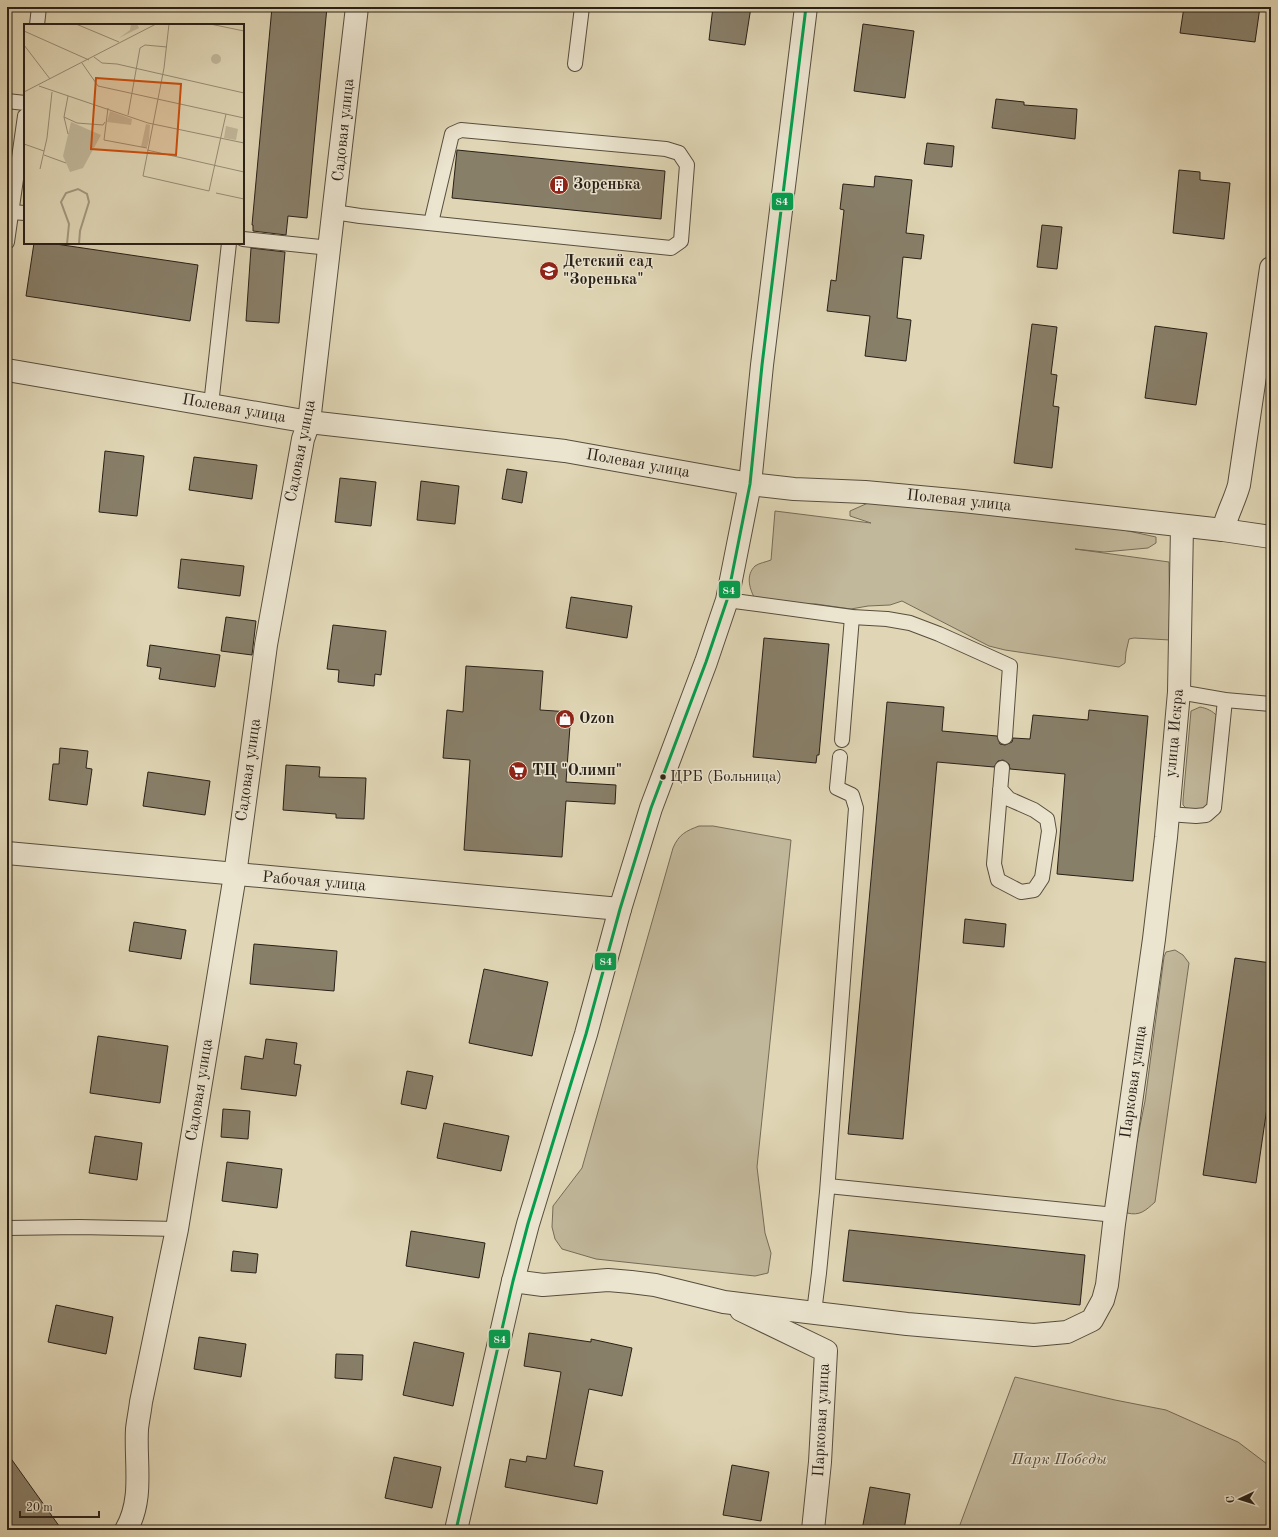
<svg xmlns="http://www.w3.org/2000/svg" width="1278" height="1537" font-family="'Old Standard TT',serif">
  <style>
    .green { fill: #c1b79a; stroke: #756c58 }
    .building { fill: #887f69; stroke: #292017 }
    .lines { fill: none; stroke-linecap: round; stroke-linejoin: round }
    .service-casing { stroke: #574e3e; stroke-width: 16 }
    .minor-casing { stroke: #574e3e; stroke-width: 24 }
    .tertiary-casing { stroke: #574e3e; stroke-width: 24 }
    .service { stroke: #ebe4cf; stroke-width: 14 }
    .minor { stroke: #ebe4cf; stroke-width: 22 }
    .tertiary { stroke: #ebe4cf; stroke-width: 22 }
    .bus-1-casing { stroke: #ebe4cf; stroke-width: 6 }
    .bus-1 { stroke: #029f4e; stroke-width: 3 }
    .bus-dot { fill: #292017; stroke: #ebe4cf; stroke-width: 1.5 }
    .labels { text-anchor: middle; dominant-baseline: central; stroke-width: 3; stroke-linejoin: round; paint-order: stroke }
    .bus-label { font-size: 15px; fill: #292017; stroke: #ebe4cf; text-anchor: start }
    .street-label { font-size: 16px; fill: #292017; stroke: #ebe4cf }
    .poi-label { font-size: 16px; font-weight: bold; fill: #292017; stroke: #ebe4cf; text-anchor: start }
    .park-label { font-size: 16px; font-style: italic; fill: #574d3e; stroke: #ebe4cf }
    .inset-river { fill: none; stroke: #a2987f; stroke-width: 2 }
    .inset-road { fill: none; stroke: #978d76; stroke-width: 1 }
    .view { fill: #cb500e; fill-opacity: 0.15; stroke: #cb500e; stroke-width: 2 }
    .inset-edge { fill: none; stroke: #292017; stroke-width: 2 }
    .line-badge { stroke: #ebe4cf; stroke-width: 1.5 }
    .badge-label { font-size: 11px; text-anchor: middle; font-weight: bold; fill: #fff }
  </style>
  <rect width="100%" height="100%" fill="#e0d6b5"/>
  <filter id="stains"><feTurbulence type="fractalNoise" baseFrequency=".005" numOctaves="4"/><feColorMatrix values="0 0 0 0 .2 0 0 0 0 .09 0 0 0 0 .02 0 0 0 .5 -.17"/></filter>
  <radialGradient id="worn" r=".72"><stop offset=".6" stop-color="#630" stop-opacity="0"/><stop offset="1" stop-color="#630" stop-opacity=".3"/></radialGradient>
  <!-- green -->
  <g class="green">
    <path d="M 892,501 L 1119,529 L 1156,537 L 1156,543 L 1148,548 L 1104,552 L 1075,549 L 1169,562 L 1170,640 L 1134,638 L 1129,639 L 1126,652 L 1125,663 L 1119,667 L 1005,650 L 989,646 L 902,601 L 890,605 L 868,606 L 851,609 L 816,604 L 791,604 L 754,597 C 749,587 746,575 755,566 C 759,563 766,562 771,560 L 775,511 L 871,523 L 850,516 L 850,511 L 868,503 Z"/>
    <path d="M 1200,707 C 1206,708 1213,711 1217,716 L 1208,802 C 1205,813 1196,809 1186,808 L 1183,805 L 1183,800 L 1191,711 Z"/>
    <path d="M 699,826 L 713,826 L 791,840 L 757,1167 L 765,1233 L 771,1253 L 768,1273 L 755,1276 L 596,1259 L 562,1249 L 555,1239 L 552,1227 L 553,1206 L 582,1168 L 673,848 C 679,834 686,831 699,826 Z"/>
    <path d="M 1175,950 L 1183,955 L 1189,963 L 1155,1202 C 1145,1211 1140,1216 1127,1213 L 1128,1186 L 1145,1101 L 1164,957 L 1166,952 Z"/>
    <path d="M 1015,1377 L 1115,1400 L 1166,1410 L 1238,1442 L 1271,1467 L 1271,1530 L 958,1530 Z"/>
  </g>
  <!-- building -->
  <g class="building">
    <path d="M 272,7 L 327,7 L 307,218 L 288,216 L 286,235 L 253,231 L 253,225 L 252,225 Z"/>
    <path d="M 713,7 L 751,7 L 745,45 L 709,40 Z"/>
    <path d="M 1184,7 L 1260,7 L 1255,42 L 1180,33 Z"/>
    <path d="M 863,24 L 914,31 L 905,98 L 854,91 Z"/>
    <path d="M 996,99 L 1024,102 L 1024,105 L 1077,109 L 1075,139 L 992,128 Z"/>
    <path d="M 927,143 L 954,146 L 952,167 L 924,164 Z"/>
    <path d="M 457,150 L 665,171 L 661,219 L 452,198 Z"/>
    <path d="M 1179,170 L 1200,172 L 1200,180 L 1230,183 L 1224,239 L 1173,233 Z"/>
    <path d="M 875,176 L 912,180 L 906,233 L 924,235 L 921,259 L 903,257 L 897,318 L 911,320 L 906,361 L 865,356 L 870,316 L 827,311 L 831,280 L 836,281 L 844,210 L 840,209 L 843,184 L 874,187 Z"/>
    <path d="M 1042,225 L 1062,227 L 1057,269 L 1037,267 Z"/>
    <path d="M 34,243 L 49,243 L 198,265 L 190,321 L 26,296 Z"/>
    <path d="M 251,248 L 285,252 L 279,323 L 246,321 Z"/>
    <path d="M 1032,324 L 1057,327 L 1051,374 L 1057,375 L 1053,406 L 1059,407 L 1052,468 L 1014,463 Z"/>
    <path d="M 1155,326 L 1207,333 L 1196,405 L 1145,398 Z"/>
    <path d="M 105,451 L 144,456 L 137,516 L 99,512 Z"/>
    <path d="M 194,457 L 257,465 L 252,499 L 189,490 Z"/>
    <path d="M 507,469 L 527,472 L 522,503 L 502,499 Z"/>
    <path d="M 340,478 L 376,482 L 371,526 L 335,522 Z"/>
    <path d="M 421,481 L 459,486 L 455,524 L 417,520 Z"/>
    <path d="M 181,559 L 244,566 L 240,596 L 178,588 Z"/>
    <path d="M 571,597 L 632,606 L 627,638 L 566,628 Z"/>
    <path d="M 226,617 L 256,621 L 252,655 L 221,651 Z"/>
    <path d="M 333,625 L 386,631 L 381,675 L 375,674 L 374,686 L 338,682 L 339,670 L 327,669 Z"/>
    <path d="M 764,638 L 829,644 L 819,755 L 817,755 L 816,763 L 753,757 Z"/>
    <path d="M 150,645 L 220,655 L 215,687 L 159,679 L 161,668 L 147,666 Z"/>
    <path d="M 466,666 L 543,671 L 540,710 L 571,712 L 566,782 L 616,785 L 615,804 L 566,801 L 562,857 L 464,850 L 470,760 L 443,758 L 447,710 L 463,712 Z"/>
    <path d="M 887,702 L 944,707 L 942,731 L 997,736 L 1000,744 L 1005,745 L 1012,742 L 1013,738 L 1030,739 L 1033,715 L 1088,720 L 1089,710 L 1148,716 L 1133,881 L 1057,874 L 1065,774 L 1010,769 L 1009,764 L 1003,760 L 998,761 L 994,767 L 937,762 L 903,1139 L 848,1134 Z"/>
    <path d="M 60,748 L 88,751 L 86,768 L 92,769 L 87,805 L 49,800 L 53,764 L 59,764 Z"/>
    <path d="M 286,765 L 320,767 L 319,777 L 366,778 L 364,819 L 336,818 L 336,814 L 283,810 Z"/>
    <path d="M 148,772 L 210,781 L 205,815 L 143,806 Z"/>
    <path d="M 965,919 L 1006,924 L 1004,947 L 963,943 Z"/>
    <path d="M 134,922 L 186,930 L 181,959 L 129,951 Z"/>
    <path d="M 254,944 L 337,951 L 334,991 L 250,984 Z"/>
    <path d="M 1235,958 L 1271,963 L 1271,1080 L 1256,1183 L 1203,1175 Z"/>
    <path d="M 484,969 L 548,982 L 532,1056 L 469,1043 Z"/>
    <path d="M 98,1036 L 168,1046 L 160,1103 L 90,1093 Z"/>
    <path d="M 266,1039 L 297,1043 L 294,1064 L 301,1065 L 296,1096 L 241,1089 L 245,1056 L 263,1059 Z"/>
    <path d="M 407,1071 L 433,1076 L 426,1109 L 401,1104 Z"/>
    <path d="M 223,1109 L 250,1111 L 248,1139 L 221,1137 Z"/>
    <path d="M 444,1123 L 509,1136 L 501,1171 L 437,1158 Z"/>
    <path d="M 95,1136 L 142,1143 L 137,1180 L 89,1173 Z"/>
    <path d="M 227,1162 L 282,1169 L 277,1208 L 222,1201 Z"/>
    <path d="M 849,1230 L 1085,1255 L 1080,1305 L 843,1281 Z"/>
    <path d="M 411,1231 L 485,1243 L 479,1278 L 406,1266 Z"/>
    <path d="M 233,1251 L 258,1254 L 256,1273 L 231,1271 Z"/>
    <path d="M 56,1305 L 113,1317 L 106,1354 L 48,1342 Z"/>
    <path d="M 529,1333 L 591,1342 L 591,1339 L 632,1348 L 622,1396 L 589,1389 L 574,1466 L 603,1471 L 597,1504 L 505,1487 L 510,1459 L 526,1462 L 527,1456 L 546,1459 L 561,1372 L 524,1366 Z"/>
    <path d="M 199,1337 L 246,1344 L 241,1377 L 194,1369 Z"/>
    <path d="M 414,1342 L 464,1353 L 453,1406 L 403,1395 Z"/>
    <path d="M 336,1354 L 363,1355 L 362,1380 L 335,1378 Z"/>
    <path d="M 7,1453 L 62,1530 L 7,1530 Z"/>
    <path d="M 394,1457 L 441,1467 L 432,1508 L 385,1498 Z"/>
    <path d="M 732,1465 L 769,1472 L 761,1521 L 723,1515 Z"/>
    <path d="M 870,1487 L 910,1494 L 904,1530 L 862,1530 Z"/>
  </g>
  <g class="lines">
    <defs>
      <g id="service">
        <path d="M 37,25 L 39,7"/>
        <path d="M 575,64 L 582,7"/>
        <path d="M 7,101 L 25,103"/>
        <path d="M 11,212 L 25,213"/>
        <path d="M 334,212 L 360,216 L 671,248 L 681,241 L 687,165 L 679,153 L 666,149 L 461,130 L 452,134 L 431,223"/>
        <path d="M 243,239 L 330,248"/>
        <path d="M 7,242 L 25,116"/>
        <path d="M 211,405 L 229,243"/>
        <path d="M 727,600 L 852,617 L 887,619 L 910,623 L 939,634 L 1010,666 L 1005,737"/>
        <path d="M 1179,692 L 1225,700 L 1271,704"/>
        <path d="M 842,740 L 852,617"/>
        <path d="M 1000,789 L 1009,799 L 1034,810 L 1047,819 L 1049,831 L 1042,878 L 1034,890 L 1021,892 L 998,880 L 994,864 L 1002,768"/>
        <path d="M 1168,814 L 1196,816 L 1206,815 L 1214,808 L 1225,700"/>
        <path d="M 828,1186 L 1115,1215"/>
        <path d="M 7,1228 L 79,1227 L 177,1229"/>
        <path d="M 814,1312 L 819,1273 L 827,1192 L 856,808 L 852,795 L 837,788 L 840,757"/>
      </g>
      <g id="minor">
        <path d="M 7,370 L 309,422 L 565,451 L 750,484 L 794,489 L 865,492 L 963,501 L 1223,530 L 1271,537"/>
        <path d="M 1223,530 C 1227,514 1235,500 1239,485 L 1271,268"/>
        <path d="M 7,853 L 620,909"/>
        <path d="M 513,1281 L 543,1285 L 608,1280 L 631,1282 L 655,1285 L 724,1302 L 907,1324 L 1034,1335 L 1067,1332 L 1092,1320 L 1103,1300 L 1107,1285 L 1114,1224 L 1154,939 L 1166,837 L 1179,692 L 1182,526"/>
        <path d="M 741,1310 L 826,1351 L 820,1462 L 813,1530"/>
        <path d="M 126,1530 C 144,1499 135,1463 137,1429 C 138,1420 140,1411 141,1402 L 177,1229 L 235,875 L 266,645 L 303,439 L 309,422 L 357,7"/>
      </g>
      <path id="tertiary" d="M 456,1530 L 513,1281 L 528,1224 L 586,1034 L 620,909 L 651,808 L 706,662 L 727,600 L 750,484 L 762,365 L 806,7"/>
    </defs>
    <!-- service casing -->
    <use href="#service" class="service-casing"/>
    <!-- minor casing -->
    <use href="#minor" class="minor-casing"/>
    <!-- tertiary casing -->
    <use href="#tertiary" class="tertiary-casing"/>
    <!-- service -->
    <use href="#service" class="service"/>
    <!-- minor -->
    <use href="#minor" class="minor"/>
    <!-- tertiary -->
    <use href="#tertiary" class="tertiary"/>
    <defs>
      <path id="bus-1" d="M 456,1530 L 513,1281 L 528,1224 L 586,1034 L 620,909 L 651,808 L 706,662 L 727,600 L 750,484 L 762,365 L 806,7"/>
    </defs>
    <!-- bus-1 casing -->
    <use href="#bus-1" class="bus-1-casing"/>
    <!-- bus-1 -->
    <use href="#bus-1" class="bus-1"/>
  </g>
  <!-- icons -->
  <defs>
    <symbol id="building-disc" viewBox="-11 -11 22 22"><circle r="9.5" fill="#8f2418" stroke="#ebe4cf"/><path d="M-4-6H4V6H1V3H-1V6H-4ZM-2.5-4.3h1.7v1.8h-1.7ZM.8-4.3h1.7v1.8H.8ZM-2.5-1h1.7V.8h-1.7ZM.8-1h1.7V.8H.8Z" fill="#fff"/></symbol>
    <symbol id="school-disc" viewBox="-11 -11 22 22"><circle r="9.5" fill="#8f2418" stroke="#ebe4cf"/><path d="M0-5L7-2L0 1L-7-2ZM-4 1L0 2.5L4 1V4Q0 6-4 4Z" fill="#fff"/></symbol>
    <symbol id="shop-disc" viewBox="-11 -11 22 22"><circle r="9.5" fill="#8f2418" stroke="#ebe4cf"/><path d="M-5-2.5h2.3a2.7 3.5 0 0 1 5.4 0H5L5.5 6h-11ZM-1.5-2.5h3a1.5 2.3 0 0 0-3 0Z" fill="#fff"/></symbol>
    <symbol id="supermarket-disc" viewBox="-11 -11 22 22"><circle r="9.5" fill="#8f2418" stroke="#ebe4cf"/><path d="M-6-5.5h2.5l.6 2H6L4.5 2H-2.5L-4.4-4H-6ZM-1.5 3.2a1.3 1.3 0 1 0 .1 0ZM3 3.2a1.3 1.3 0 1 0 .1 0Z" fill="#fff"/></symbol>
  </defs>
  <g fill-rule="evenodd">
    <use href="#building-disc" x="548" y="174" width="22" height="22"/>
    <use href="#school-disc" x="538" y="260" width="22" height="22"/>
    <use href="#shop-disc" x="554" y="708" width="22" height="22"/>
    <use href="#supermarket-disc" x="507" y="760" width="22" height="22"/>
  </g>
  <!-- markers -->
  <circle class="bus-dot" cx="663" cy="777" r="3.5"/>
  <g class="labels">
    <!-- bus labels -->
    <g class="bus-label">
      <text x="670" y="777">ЦРБ (Больница)</text>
    </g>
    <!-- street labels -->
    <g class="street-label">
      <text transform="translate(344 130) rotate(-84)">Садовая улица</text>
      <text transform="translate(234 409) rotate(10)">Полевая улица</text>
      <text transform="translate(301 451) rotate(-79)">Садовая улица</text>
      <text transform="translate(638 464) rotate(10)">Полевая улица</text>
      <text transform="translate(959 501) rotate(6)">Полевая улица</text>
      <text transform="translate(1175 733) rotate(-85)">улица Искра</text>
      <text transform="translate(249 770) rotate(-82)">Садовая улица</text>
      <text transform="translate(314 882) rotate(5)">Рабочая улица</text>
      <text transform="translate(1134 1082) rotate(-82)">Парковая улица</text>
      <text transform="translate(200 1090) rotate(-81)">Садовая улица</text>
      <text transform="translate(822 1420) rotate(-87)">Парковая улица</text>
    </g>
    <!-- poi labels -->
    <g class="poi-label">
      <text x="573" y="185">Зоренька</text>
      <text x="563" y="262">Детский сад<tspan x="563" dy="18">"Зоренька"</tspan></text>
      <text x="579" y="719">Ozon</text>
      <text x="532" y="771">ТЦ "Олимп"</text>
    </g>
    <!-- park labels -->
    <g class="park-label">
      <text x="1059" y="1460">Парк Победы</text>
    </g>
  </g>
  <!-- overview -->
  <g transform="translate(24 24)">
    <rect width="220" height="220" fill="#e0d6b5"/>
    <path d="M 107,0 L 113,0 L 115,4 L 95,14 L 106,6 ZM187 35a5 5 0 1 1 10 0a5 5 0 1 1-10 0ZM 86,87 L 108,95 L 107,101 L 83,98 ZM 47,98 L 77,111 L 59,144 L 46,148 L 39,132 ZM 122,100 L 126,101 L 125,116 L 123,123 L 117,123 ZM 202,102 L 214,105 L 212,116 L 200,114 Z" fill="#c1b79a"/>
    <path class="inset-river" d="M 43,220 L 45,200 L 37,178 L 42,169 L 54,165 L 63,170 L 65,178 L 56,207 L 55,220"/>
    <path class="inset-road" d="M 52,0 L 95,18M 145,0 L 140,44 L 119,152 L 185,167 L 202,90M 186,0 L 220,7M 0,7 L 65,36M 0,21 L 26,55M 70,33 L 78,39 L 93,40 L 220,69M 58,39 L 74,62 L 220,94M 15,62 L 124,99 L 220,119M 0,68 L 132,0M 84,84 L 80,116 L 123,124M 104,91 L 116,24 L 121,21 L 143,23M 40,93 L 53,99 L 79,101 L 81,98M 44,110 L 40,93 L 44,72M 0,120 L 20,127M 123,126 L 220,148M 20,131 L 42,139M 16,145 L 23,114 L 28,68M 192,169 L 220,175"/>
    <path class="view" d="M 72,54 L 157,60 L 152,131 L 67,125 Z"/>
    <rect width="220" height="220" class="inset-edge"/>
  </g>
  <g class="line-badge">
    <rect x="771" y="192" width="23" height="19" rx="4" fill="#029f4e"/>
    <rect x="718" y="580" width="23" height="19" rx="4" fill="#029f4e"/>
    <rect x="594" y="952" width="23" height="19" rx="4" fill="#029f4e"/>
    <rect x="488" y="1329" width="23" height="20" rx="4" fill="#029f4e"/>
  </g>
  <g class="badge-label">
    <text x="782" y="205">84</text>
    <text x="729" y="594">84</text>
    <text x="606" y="965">84</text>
    <text x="500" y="1343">84</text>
  </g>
  <!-- margin -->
  <rect width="1278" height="1537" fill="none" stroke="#e0d6b5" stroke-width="24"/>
  <rect x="8" y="8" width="1262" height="1521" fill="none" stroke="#292017" stroke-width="2"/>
  <rect x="12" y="12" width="1254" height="1513" fill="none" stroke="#292017"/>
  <!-- north arrow -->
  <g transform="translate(1240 1499) rotate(266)" stroke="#ebe4cf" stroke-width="3" paint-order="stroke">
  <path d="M0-3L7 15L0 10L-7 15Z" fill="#292017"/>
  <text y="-6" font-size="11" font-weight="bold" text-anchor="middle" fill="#292017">С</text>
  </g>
  <!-- scale -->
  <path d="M20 1511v6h79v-6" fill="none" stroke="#292017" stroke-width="2"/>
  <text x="26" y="1511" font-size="12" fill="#292017" stroke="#ebe4cf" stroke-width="3" paint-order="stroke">20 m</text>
  <rect width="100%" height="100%" filter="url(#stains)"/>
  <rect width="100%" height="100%" fill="url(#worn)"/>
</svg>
